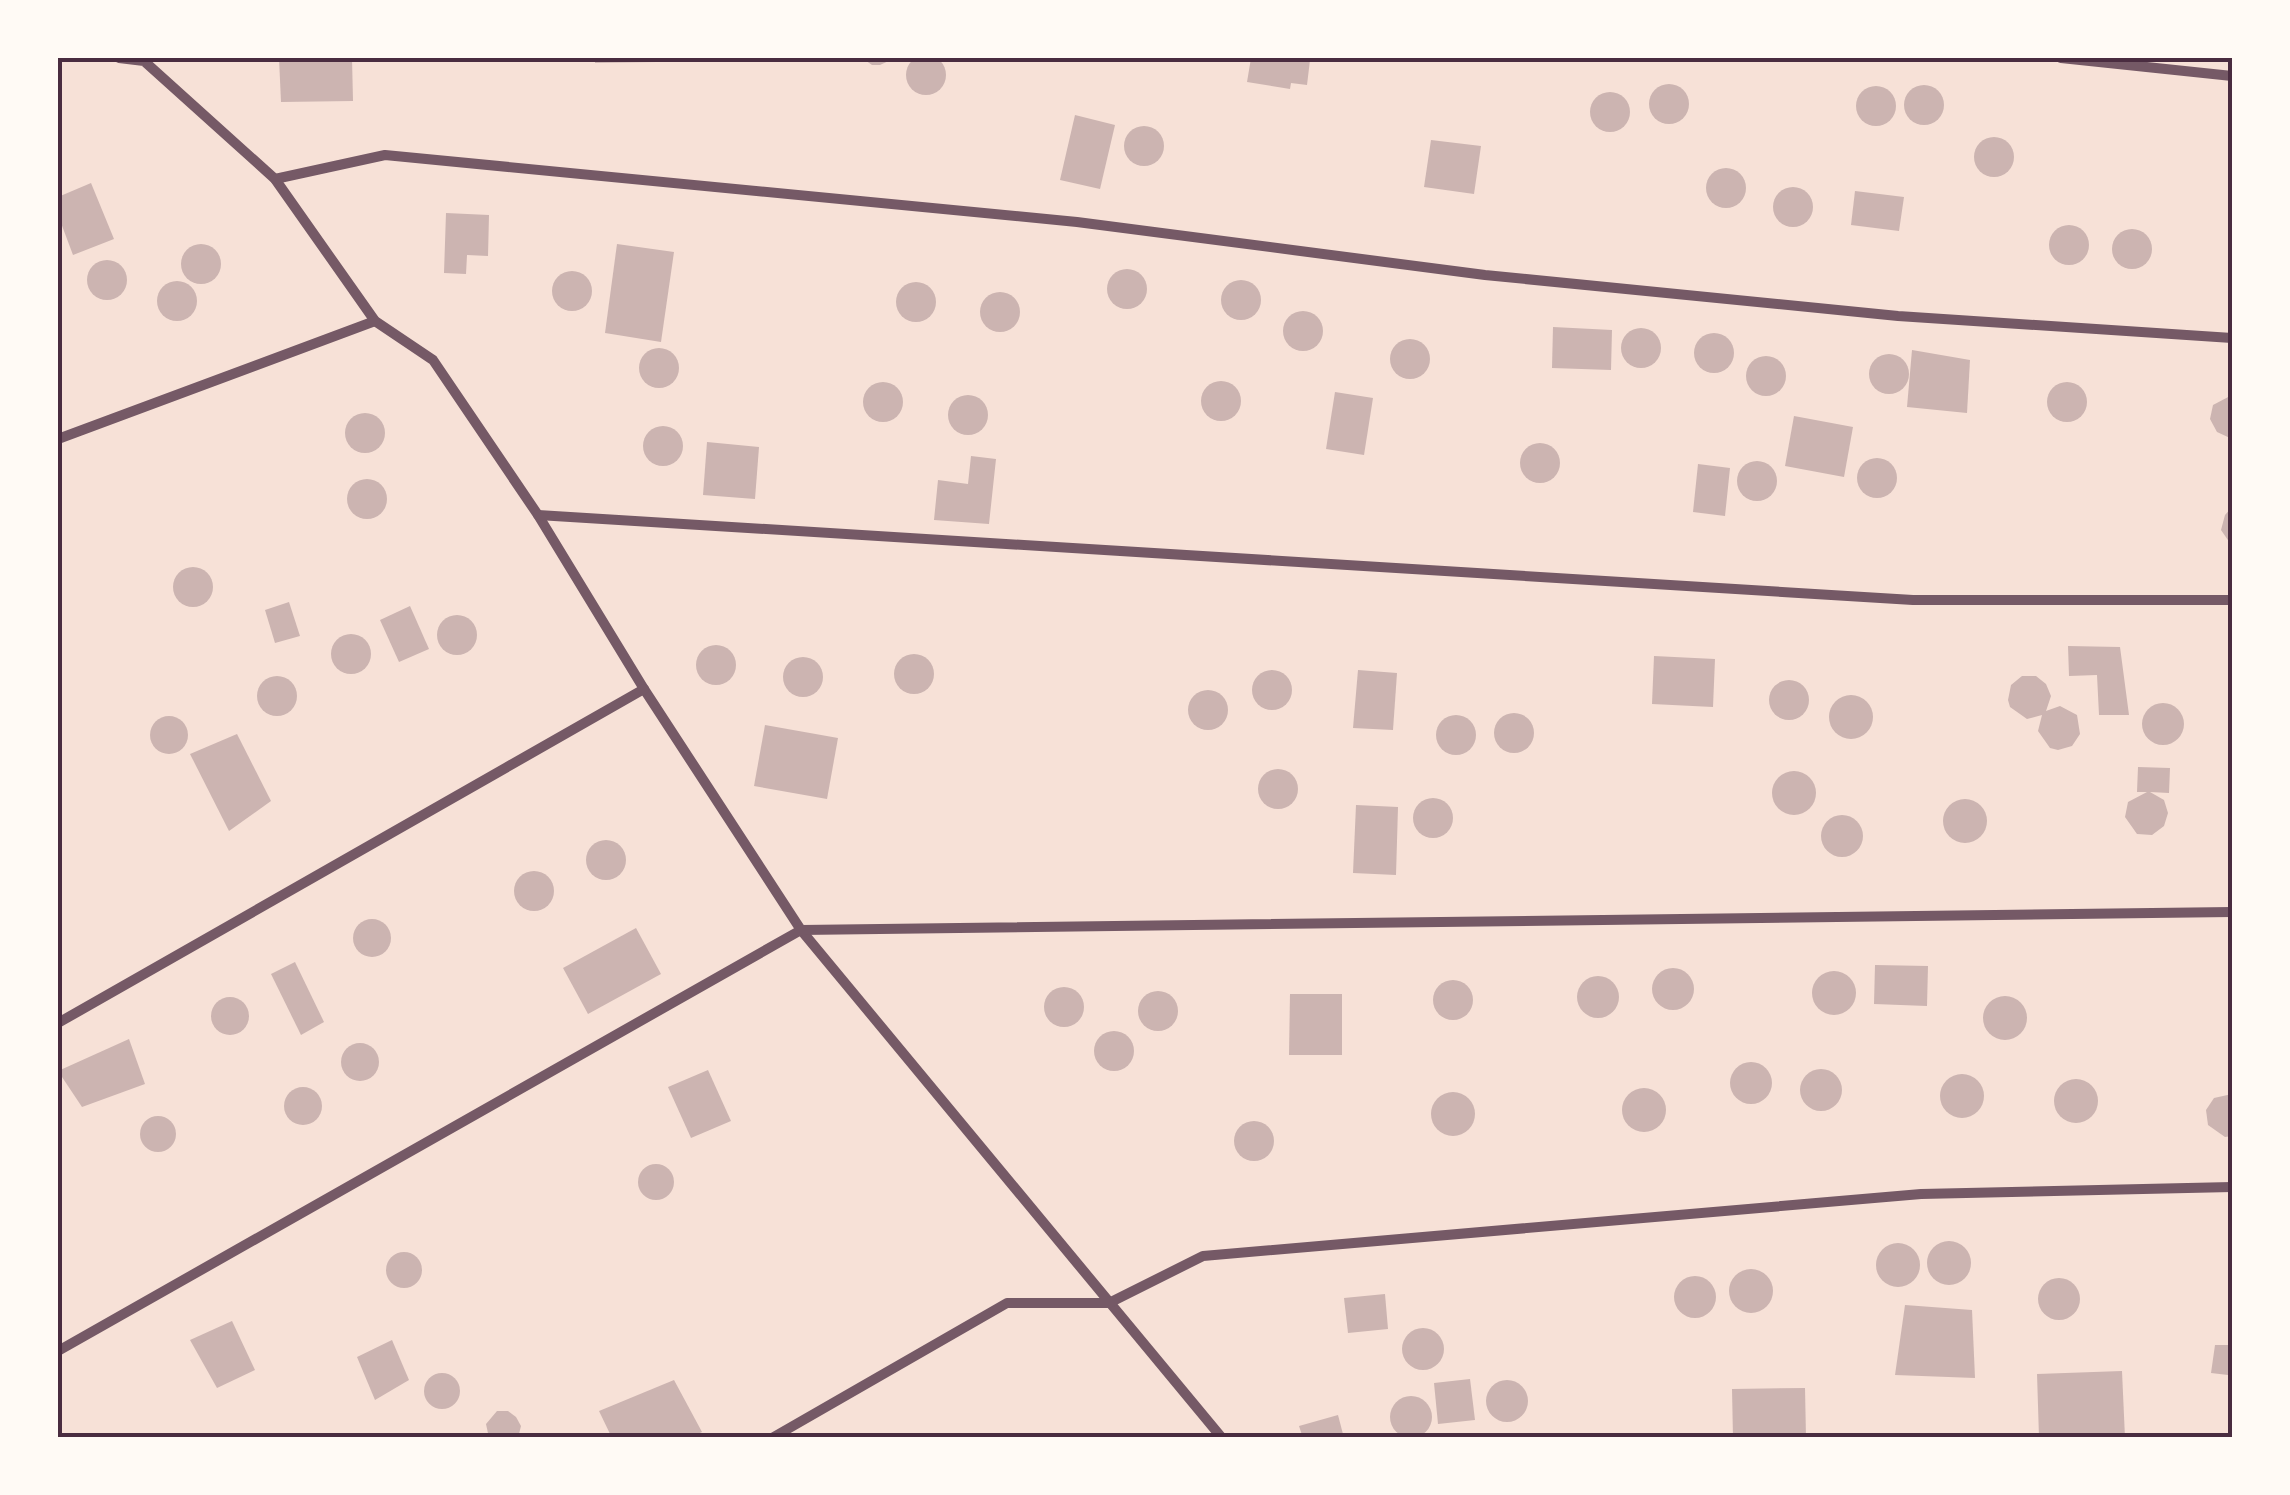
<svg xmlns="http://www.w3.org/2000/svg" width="2290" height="1495" font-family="Mulish,sans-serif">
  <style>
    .building { fill: #ccb4b1 }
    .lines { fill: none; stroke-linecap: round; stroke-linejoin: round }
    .minor { stroke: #755966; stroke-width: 10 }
    .neatline { fill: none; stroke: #4a2c40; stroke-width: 4 }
  </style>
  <rect width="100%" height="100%" fill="#f7e1d7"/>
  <!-- building -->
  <g class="building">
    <circle cx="926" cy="75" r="20"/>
    <path d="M 279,58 L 352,58 L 353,101 L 281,102 Z"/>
    <path d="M 595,58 L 656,58 L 656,62 L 595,63 Z"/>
    <path d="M 862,58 L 895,58 L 880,65 L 872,65 Z"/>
    <path d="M 1251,58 L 1310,60 L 1307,85 L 1291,83 L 1290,89 L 1247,82 Z"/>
    <circle cx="1669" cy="104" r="20"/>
    <circle cx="1924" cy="105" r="20"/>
    <circle cx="1876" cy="106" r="20"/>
    <circle cx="1610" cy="112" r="20"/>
    <path d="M 1075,115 L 1115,125 L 1100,189 L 1060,180 Z"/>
    <circle cx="1144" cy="146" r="20"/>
    <circle cx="1994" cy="157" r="20"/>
    <path d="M 1431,140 L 1481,146 L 1474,194 L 1424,187 Z"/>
    <circle cx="1726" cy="188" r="20"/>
    <path d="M 91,183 L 114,239 L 73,255 L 58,215 L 58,197 Z"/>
    <circle cx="1793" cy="207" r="20"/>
    <path d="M 1855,191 L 1904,197 L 1899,231 L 1851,225 Z"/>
    <path d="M 446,213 L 489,215 L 488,256 L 467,255 L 466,274 L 444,273 Z"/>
    <circle cx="2069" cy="245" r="20"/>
    <circle cx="2132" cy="249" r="20"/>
    <path d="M 617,244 L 674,252 L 661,342 L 605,333 Z"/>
    <circle cx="201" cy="264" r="20"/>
    <circle cx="107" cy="280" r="20"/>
    <circle cx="1127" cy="289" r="20"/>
    <circle cx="572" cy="291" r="20"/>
    <circle cx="1241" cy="300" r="20"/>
    <circle cx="177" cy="301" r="20"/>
    <circle cx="916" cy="302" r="20"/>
    <circle cx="1000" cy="312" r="20"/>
    <circle cx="1303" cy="331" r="20"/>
    <path d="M 1553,327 L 1612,330 L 1611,370 L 1552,368 Z"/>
    <circle cx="1641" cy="348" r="20"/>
    <circle cx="1714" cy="353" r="20"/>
    <circle cx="1410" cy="359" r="20"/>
    <circle cx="659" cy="368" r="20"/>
    <path d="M 1912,350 L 1970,360 L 1967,413 L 1907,407 Z"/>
    <circle cx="1889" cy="374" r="20"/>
    <circle cx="1766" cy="376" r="20"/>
    <circle cx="1221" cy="401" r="20"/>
    <circle cx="2067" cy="402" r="20"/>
    <circle cx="883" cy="402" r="20"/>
    <path d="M 1335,392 L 1373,398 L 1364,455 L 1326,449 Z"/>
    <circle cx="968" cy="415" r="20"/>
    <path d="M 2232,395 L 2232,438 L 2230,438 L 2217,432 L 2210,419 L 2213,405 Z"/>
    <circle cx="365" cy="433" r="20"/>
    <path d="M 1794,416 L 1853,427 L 1844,477 L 1785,466 Z"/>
    <circle cx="663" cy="446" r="20"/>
    <path d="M 707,442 L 759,447 L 755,499 L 703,495 Z"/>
    <circle cx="1540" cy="463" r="20"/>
    <path d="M 971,456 L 996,459 L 989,524 L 934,520 L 938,480 L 968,484 Z"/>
    <circle cx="1877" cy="478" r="20"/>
    <circle cx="1757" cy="481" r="20"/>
    <path d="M 1698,464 L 1730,468 L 1725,516 L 1693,512 Z"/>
    <circle cx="367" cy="499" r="20"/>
    <path d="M 2232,507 L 2232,546 L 2221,530 L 2225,515 Z"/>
    <circle cx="193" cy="587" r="20"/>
    <path d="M 289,602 L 300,636 L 275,643 L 265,610 Z"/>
    <path d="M 410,606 L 429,649 L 399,662 L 380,620 Z"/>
    <circle cx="457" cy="635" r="20"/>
    <circle cx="351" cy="654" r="20"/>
    <circle cx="716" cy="665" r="20"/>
    <path d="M 2068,646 L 2120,647 L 2129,715 L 2099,715 L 2097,675 L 2069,676 Z"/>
    <circle cx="914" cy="674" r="20"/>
    <path d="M 1654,656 L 1715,659 L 1713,707 L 1652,704 Z"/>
    <circle cx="803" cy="677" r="20"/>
    <path d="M 1358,670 L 1397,673 L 1393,730 L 1353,728 Z"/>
    <circle cx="1272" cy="690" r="20"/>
    <path d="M 2022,676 L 2036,676 L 2046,684 L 2051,696 L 2046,711 L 2060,706 L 2077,715 L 2080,734 L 2072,746 L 2058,750 L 2050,748 L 2038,731 L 2042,715 L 2027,719 L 2010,707 L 2008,700 L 2011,685 Z"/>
    <circle cx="277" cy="696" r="20"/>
    <circle cx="1789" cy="700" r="20"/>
    <circle cx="1208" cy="710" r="20"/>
    <circle cx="1851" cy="717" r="22"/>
    <circle cx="2163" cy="724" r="21"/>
    <circle cx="1514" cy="733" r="20"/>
    <circle cx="1456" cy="735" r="20"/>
    <circle cx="169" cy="735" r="19"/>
    <path d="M 765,725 L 838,738 L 827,799 L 754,786 Z"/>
    <path d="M 237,734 L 271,801 L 229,831 L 190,754 Z"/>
    <path d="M 2138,767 L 2170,768 L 2169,793 L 2150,792 L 2164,800 L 2168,813 L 2164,826 L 2152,835 L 2137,834 L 2125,817 L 2128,802 L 2147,792 L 2137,792 Z"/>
    <circle cx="1278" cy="789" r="20"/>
    <circle cx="1794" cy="793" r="22"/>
    <circle cx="1433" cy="818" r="20"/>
    <circle cx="1965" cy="821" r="22"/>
    <path d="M 1356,805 L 1398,807 L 1396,875 L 1353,873 Z"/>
    <circle cx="1842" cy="836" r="21"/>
    <circle cx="606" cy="860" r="20"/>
    <circle cx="534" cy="891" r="20"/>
    <circle cx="372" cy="938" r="19"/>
    <path d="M 636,928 L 661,974 L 588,1014 L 563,968 Z"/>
    <path d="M 295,962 L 324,1022 L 301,1035 L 271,974 Z"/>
    <path d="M 1875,965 L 1928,966 L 1927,1006 L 1874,1004 Z"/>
    <circle cx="1673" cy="989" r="21"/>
    <circle cx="1834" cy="993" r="22"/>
    <circle cx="1598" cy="997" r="21"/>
    <circle cx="1453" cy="1000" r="20"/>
    <circle cx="1064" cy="1007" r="20"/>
    <circle cx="1158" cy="1011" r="20"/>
    <path d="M 1290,994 L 1342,994 L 1342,1055 L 1289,1055 Z"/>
    <circle cx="2005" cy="1018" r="22"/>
    <circle cx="230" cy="1016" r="19"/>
    <circle cx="1114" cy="1051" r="20"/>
    <path d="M 129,1039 L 145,1084 L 82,1107 L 58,1071 Z"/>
    <circle cx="360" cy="1062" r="19"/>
    <circle cx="1751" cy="1083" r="21"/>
    <circle cx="1821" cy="1090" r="21"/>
    <path d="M 708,1070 L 731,1121 L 691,1138 L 668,1087 Z"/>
    <circle cx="1962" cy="1096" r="22"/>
    <circle cx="2076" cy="1101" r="22"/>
    <circle cx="303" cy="1106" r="19"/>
    <circle cx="1644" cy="1110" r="22"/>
    <circle cx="1453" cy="1114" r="22"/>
    <path d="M 2232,1094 L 2232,1136 L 2225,1137 L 2208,1125 L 2206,1110 L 2214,1098 Z"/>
    <circle cx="158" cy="1134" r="18"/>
    <circle cx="1254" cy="1141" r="20"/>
    <circle cx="656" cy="1182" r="18"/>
    <circle cx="1949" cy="1263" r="22"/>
    <circle cx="1898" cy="1265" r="22"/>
    <circle cx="404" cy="1270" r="18"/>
    <circle cx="1751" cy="1291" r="22"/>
    <circle cx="1695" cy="1297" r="21"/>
    <circle cx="2059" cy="1299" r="21"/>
    <path d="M 1385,1294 L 1388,1329 L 1348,1333 L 1344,1298 Z"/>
    <path d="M 1905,1305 L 1972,1310 L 1975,1378 L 1895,1375 Z"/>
    <path d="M 232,1321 L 255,1370 L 217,1388 L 190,1340 Z"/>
    <circle cx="1423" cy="1349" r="21"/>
    <path d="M 392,1340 L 409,1380 L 375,1400 L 357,1357 Z"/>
    <path d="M 2215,1345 L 2232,1345 L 2232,1425 L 2229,1425 L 2228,1375 L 2211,1373 Z"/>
    <path d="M 2122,1371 L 2125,1438 L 2039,1438 L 2037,1374 Z"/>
    <circle cx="442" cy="1391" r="18"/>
    <path d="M 1470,1379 L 1475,1420 L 1438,1424 L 1434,1383 Z"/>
    <circle cx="1507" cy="1401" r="21"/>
    <path d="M 674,1380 L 702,1432 L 689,1438 L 612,1438 L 599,1411 Z"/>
    <path d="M 1805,1388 L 1806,1438 L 1733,1438 L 1732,1389 Z"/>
    <circle cx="1411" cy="1417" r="21"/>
    <path d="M 497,1411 L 508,1411 L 516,1417 L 521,1426 L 518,1438 L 489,1438 L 486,1424 Z"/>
    <path d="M 1338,1415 L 1344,1438 L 1303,1438 L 1299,1426 Z"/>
  </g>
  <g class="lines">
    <!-- minor -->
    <g class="minor">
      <path d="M 119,58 L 144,61 L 275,179 L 375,321 L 433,360 L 538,515 L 644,689 L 801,930 L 1222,1438"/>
      <path d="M 2061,58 L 2232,76"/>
      <path d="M 275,179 L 385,155 L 1077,222 L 1485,275 L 1898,316 L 2232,338"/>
      <path d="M 58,439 L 375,321"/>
      <path d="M 538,515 L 1913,600 L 2232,600"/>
      <path d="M 58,1023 L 644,689"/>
      <path d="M 58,1351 L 801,930 L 2232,912"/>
      <path d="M 772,1438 L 1007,1303 L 1109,1303 L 1203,1256 L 1921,1194 L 2232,1187"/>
    </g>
  </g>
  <!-- border -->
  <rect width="2290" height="1495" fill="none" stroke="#fffaf5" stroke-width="120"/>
  <rect x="60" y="60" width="2170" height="1375" class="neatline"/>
</svg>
